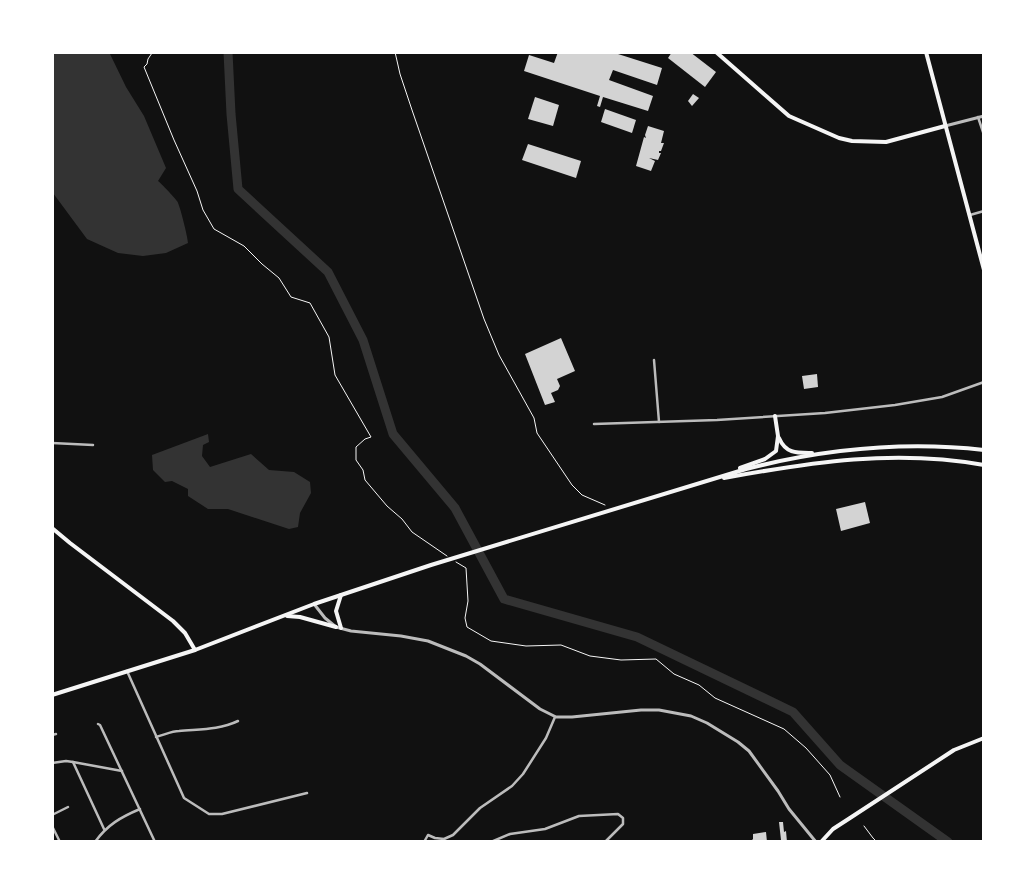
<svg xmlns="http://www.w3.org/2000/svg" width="1036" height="894" font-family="'Public Sans',sans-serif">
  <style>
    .water { fill: #333 }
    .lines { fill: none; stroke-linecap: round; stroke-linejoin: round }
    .river { stroke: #333; stroke-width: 9 }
    .building { fill: #d3d3d3 }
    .path { stroke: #f5f5f5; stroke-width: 1 }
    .minor { stroke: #bcbcbc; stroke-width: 2.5 }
    .tertiary { stroke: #bcbcbc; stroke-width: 3 }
    .secondary { stroke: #f5f5f5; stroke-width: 4 }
    .primary { stroke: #f5f5f5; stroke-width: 4 }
  </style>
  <rect width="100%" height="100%" fill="#111"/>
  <!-- water -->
  <g class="water">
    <path d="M 53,52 L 108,52 L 110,54 L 126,87 L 144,116 L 166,168 L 158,181 C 161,183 174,197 177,201 C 180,205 188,238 188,243 L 166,253 L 143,256 L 118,253 L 87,239 L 53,193 Z"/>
    <path d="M 208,434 L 209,442 L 203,445 L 202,456 L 210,467 L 251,454 L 269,470 L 294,472 L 310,482 L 311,493 L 300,513 L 298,527 L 289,529 L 228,509 L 208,509 L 188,496 L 188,489 L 172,481 L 165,482 L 153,470 L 152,455 Z"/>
  </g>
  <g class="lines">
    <!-- river -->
    <path class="river" d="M 228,52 L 231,114 L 238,189 L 328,272 L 363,340 L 393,434 L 455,508 L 504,599 L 637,637 L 793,712 L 840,765 L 948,842"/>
  </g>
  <!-- building -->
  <g class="building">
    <path d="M 558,52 L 618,52 L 618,54 L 662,68 L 657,85 L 613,70 L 609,80 L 653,96 L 648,111 L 603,97 L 600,107 L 597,106 L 600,96 L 524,71 L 529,55 L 554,63 Z"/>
    <path d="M 672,52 L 690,52 L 716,72 L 705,87 L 668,58 Z"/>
    <path d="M 693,94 L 699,98 L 692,106 L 688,101 Z"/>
    <path d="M 535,97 L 559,105 L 553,126 L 528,119 Z"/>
    <path d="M 605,109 L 636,120 L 632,133 L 601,122 Z"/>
    <path d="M 648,126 L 664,131 L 661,143 L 664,143 L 661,151 L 659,151 L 659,153 L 661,153 L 658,160 L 649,158 L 655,161 L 651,171 L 636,166 L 644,137 L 646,138 L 645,135 Z"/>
    <path d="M 528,144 L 581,161 L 576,178 L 522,160 Z"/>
    <path d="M 561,338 L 575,371 L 557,379 L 560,386 L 558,390 L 551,393 L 555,402 L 545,405 L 525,354 Z"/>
    <path d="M 817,374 L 818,387 L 804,389 L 802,376 Z"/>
    <path d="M 865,502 L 870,523 L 841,531 L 836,509 Z"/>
    <path d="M 779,822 L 783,822 L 784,832 L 786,831 L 787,842 L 776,842 L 781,840 Z"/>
    <path d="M 766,832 L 767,842 L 752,842 L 752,840 L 753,839 L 753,834 Z"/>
  </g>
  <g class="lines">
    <!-- path -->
    <g class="path">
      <path d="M 157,52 L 152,53 L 148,59 L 147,64 L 144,67 L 174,140 L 197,191 L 203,210 L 214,229 L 244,246 L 262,264 L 279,278 L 291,297 L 310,303 L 329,337 L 335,375 L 371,437 L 365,439 L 356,447 L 356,460 L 363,470 L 365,480 L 387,506 L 402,519 L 412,532 L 447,556"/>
      <path d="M 395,52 L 400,74 L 412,110 L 484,319 L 499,355 L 534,418 L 537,433 L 572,485 L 582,495 L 605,505"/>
      <path d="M 456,562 L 466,568 L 468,601 L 465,618 L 467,627 L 491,641 L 526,646 L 561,645 L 590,656 L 621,660 L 656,659 L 674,674 L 699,685 L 715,698 L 784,729 L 806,748 L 830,775 L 840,797"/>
      <path d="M 864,826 L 873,838 L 877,842"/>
    </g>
    <!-- minor -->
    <g class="minor">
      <path d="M 978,117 L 984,135"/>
      <path d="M 970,215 L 984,211"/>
      <path d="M 654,360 L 659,422"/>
      <path d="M 594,424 L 717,420 L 825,413 L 895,405 L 942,397 L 984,382"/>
      <path d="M 52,443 L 93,445"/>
      <path d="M 127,671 L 184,798 L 209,814 L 222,814 L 307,793"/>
      <path d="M 98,724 L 100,725 L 155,842"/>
      <path d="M 52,735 L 56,734"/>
      <path d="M 156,737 C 164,735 172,731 179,731 C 200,729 219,730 238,721"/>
      <path d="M 73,762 L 104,829"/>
      <path d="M 52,763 L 66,761 L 73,762 L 122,771"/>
      <path d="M 52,815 L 68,807"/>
      <path d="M 52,826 L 60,842"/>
      <path d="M 95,842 C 107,825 121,817 140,809"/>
      <path d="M 424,842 L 428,835 L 435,838 L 444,839 L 453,835 L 480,808 L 512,786 L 523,774 L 546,738 L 555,717"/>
      <path d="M 491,842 L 510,834 L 545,829 L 579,816 L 618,814 L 623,818 L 623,824 L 605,842"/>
    </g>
    <!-- tertiary -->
    <g class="tertiary">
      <path d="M 945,126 L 984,116"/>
      <path d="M 314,604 L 325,618 L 336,627 L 351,631 L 401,636 L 428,641 L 466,656 L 480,664 L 540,709 L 556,717 L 572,717 L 641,710 L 659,710 L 691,716 L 707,723 L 738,742 L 749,751 L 778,791 L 789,809 L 816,842"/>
    </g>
    <!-- secondary -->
    <g class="secondary">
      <path d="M 716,52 L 789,116 L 839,138 L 852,141 L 886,142 L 945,126"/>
      <path d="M 52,528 L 70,543 L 173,621 L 185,633 L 195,650"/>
      <path d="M 821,842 L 833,829 L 850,818 L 954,750 L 984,738"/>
    </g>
    <!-- primary -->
    <g class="primary">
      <path d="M 926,52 L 984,270"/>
      <path d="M 779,438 C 786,454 797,453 812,453"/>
      <path d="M 740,468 L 765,459 L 776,451 L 778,436 L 775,416"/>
      <path d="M 724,478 C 812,462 895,449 984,465"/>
      <path d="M 287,616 L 300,617 L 336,627"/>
      <path d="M 341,628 L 336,611 L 341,595"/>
      <path d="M 52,695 L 195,650 L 314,604 L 431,565 L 746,469 C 824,449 904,441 984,450"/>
    </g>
  </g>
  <!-- border -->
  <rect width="1036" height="894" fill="none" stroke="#ffffff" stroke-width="108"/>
</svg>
